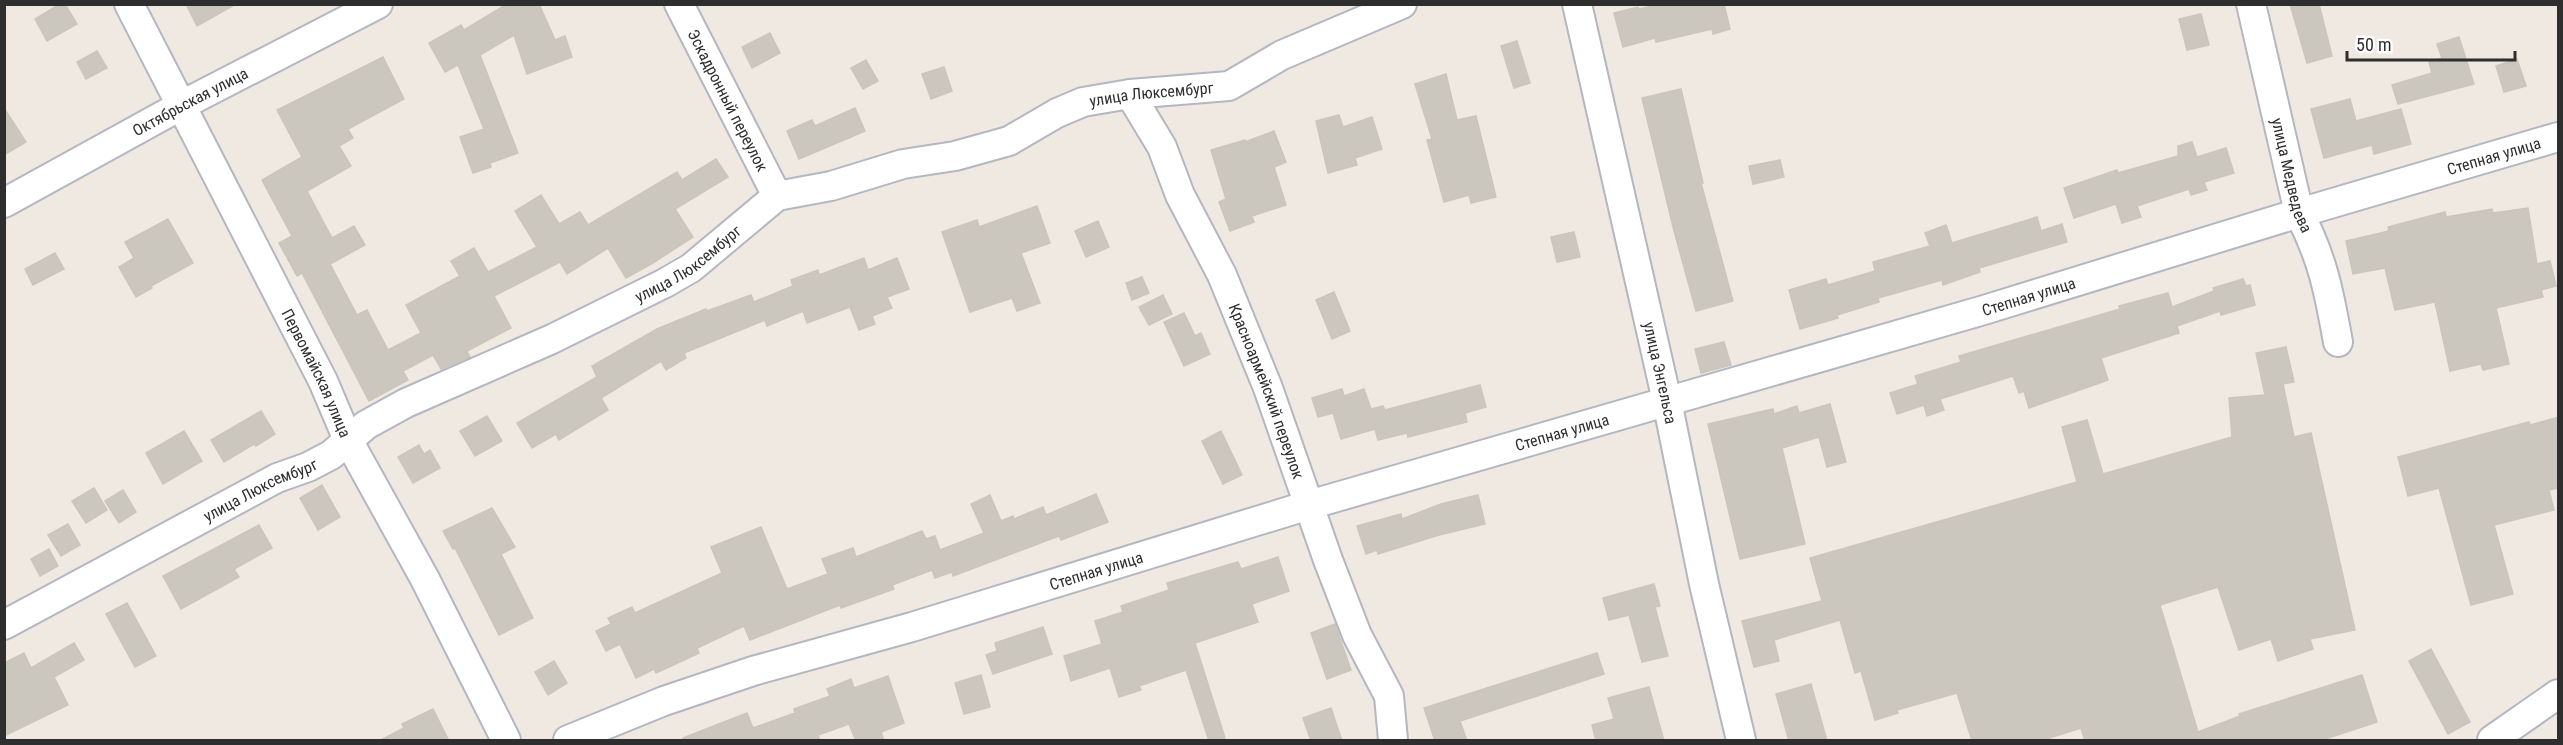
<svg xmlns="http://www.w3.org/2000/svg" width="2563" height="745" font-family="'Roboto Condensed',sans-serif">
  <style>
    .building { fill: #cbc7bf; stroke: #cbc5ba; stroke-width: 1.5 }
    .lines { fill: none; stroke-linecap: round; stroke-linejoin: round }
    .minor-casing { stroke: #b4b7c1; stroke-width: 32 }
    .minor { stroke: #fff; stroke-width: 28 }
    .labels { text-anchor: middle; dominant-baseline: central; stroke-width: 6; stroke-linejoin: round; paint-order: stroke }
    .street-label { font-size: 16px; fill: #2e2e2e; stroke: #fff }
  </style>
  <rect width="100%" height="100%" fill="#efe9e1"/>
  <!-- building -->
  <g class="building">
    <path d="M 60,4 L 65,4 L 77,24 L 47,41 L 35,19 Z"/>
    <path d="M 186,4 L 236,4 L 197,26 Z"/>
    <path d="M 507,4 L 539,4 L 555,40 L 565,36 L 572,57 L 527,74 L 514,35 L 480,55 L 518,153 L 490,163 L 491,167 L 473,173 L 460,137 L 484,129 L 458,65 L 445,72 L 429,43 L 461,25 L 464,30 Z"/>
    <path d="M 1661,4 L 1724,4 L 1730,29 L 1713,34 L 1712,29 L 1656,42 L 1655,38 L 1623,47 L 1614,13 L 1638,7 L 1639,9 Z"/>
    <path d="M 2290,4 L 2319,4 L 2332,56 L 2307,63 Z"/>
    <path d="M 2201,14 L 2209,45 L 2187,50 L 2179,19 Z"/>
    <path d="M 770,33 L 780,53 L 752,68 L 742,47 Z"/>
    <path d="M 2459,37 L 2474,84 L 2398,104 L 2392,85 L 2432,73 L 2429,62 L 2442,58 L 2437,44 Z"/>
    <path d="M 1517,41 L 1530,83 L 1514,88 L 1501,46 Z"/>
    <path d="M 97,51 L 107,68 L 86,79 L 77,62 Z"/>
    <path d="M 383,57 L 404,99 L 348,129 L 353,138 L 339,146 L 351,166 L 307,191 L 332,238 L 354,226 L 365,245 L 330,264 L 357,315 L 367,310 L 388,350 L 421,333 L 406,305 L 460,276 L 451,261 L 474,248 L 488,272 L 537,247 L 515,211 L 541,195 L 559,224 L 580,212 L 588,225 L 677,172 L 682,180 L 716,159 L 728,177 L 675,209 L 693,237 L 653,263 L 626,278 L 608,248 L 567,274 L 560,262 L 494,296 L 511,328 L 467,351 L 470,357 L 441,369 L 433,355 L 403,371 L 408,380 L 369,401 L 302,273 L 297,276 L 279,243 L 292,236 L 262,180 L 302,157 L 277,110 Z"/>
    <path d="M 2517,59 L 2526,86 L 2504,92 L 2496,66 Z"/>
    <path d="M 866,60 L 878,81 L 863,89 L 851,68 Z"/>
    <path d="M 944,67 L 952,91 L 931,99 L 922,74 Z"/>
    <path d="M 1446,74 L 1457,120 L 1476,116 L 1496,197 L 1471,203 L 1469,195 L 1444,202 L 1427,140 L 1432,139 L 1415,84 Z"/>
    <path d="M 1681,89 L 1703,183 L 1701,183 L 1733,301 L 1696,311 L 1673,227 L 1642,98 Z"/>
    <path d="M 2350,99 L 2356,121 L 2401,109 L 2411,144 L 2374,154 L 2372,145 L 2324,158 L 2311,109 Z"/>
    <path d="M 4,108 L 26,142 L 4,155 Z"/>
    <path d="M 855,108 L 865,131 L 799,159 L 787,131 L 812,120 L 815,126 Z"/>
    <path d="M 1339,115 L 1343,127 L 1372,117 L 1382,149 L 1355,158 L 1357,165 L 1328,173 L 1316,121 Z"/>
    <path d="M 1274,131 L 1286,162 L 1274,167 L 1286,205 L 1252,216 L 1254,222 L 1230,231 L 1219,202 L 1226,199 L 1211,150 L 1245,140 L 1245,142 Z"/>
    <path d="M 2192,142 L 2197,157 L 2226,148 L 2234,173 L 2204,182 L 2207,190 L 2191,195 L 2189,189 L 2137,206 L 2141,217 L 2122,223 L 2116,204 L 2074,218 L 2064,188 L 2117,170 L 2118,173 L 2178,156 L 2178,146 Z"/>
    <path d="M 1780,160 L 1784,177 L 1753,184 L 1749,166 Z"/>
    <path d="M 1037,206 L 1050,243 L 1021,253 L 1040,303 L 1017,311 L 1012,298 L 970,312 L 942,232 L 977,220 L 979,227 Z"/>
    <path d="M 2528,208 L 2537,264 L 2550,261 L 2556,286 L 2541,290 L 2543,297 L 2496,308 L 2509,364 L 2483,370 L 2481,364 L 2450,371 L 2435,302 L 2395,310 L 2385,268 L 2353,274 L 2346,241 L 2389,231 L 2388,227 L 2445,212 L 2446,217 L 2492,209 L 2493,213 Z"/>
    <path d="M 2037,217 L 2041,231 L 2062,224 L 2067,242 L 1979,268 L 1980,272 L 1943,285 L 1942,280 L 1878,298 L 1879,302 L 1837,315 L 1838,318 L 1800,329 L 1789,290 L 1826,279 L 1828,285 L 1875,271 L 1873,262 L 1930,246 L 1925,233 L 1946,225 L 1952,243 Z"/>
    <path d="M 168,219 L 193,263 L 151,286 L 152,288 L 136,297 L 119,267 L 134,258 L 125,242 Z"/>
    <path d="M 1098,221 L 1109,247 L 1086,257 L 1075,231 Z"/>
    <path d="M 1574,232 L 1580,257 L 1557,262 L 1551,237 Z"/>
    <path d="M 55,253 L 64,269 L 33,285 L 25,269 Z"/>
    <path d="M 864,258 L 868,270 L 897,258 L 909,289 L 887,297 L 892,308 L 872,316 L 875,324 L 859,330 L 850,307 L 807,323 L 803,311 L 767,326 L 765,320 L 684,353 L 686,358 L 666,370 L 661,361 L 601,398 L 608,410 L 559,440 L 556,434 L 532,448 L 517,423 L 597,377 L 592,366 L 657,329 L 706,309 L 707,311 L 751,295 L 754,302 L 793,286 L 791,280 L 818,270 L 819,275 Z"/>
    <path d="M 1142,277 L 1149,293 L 1132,300 L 1126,283 Z"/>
    <path d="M 2243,279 L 2246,286 L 2250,285 L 2255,305 L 2221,315 L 2220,311 L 2177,326 L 2179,333 L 2101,358 L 2108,380 L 2029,408 L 2024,391 L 2019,393 L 2013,376 L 1940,399 L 1944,410 L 1927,416 L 1924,405 L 1897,414 L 1890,393 L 1918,384 L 1915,376 L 1961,362 L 1959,356 L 2120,309 L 2119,306 L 2168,293 L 2172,307 L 2214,291 L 2213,288 Z"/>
    <path d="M 1334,292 L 1350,331 L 1332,339 L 1316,300 Z"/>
    <path d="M 1163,295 L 1172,314 L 1149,325 L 1139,307 Z"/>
    <path d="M 1184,313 L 1195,336 L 1201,333 L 1210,354 L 1184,366 L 1164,322 Z"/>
    <path d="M 1724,342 L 1731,365 L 1701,373 L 1695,349 Z"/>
    <path d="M 2286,347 L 2294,382 L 2283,384 L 2294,437 L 2311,433 L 2355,630 L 2310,639 L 2313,649 L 2278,661 L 2271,639 L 2239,650 L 2218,587 L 2160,605 L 2198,732 L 2240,716 L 2239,714 L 2362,675 L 2377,722 L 2319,741 L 2085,741 L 2081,728 L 2040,741 L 1972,741 L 1957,693 L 1897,710 L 1898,713 L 1875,720 L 1861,671 L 1855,673 L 1840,620 L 1774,640 L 1779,661 L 1754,667 L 1742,621 L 1822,601 L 1810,558 L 2077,482 L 2062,427 L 2087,420 L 2103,474 L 2232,437 L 2229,398 L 2265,395 L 2256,353 Z"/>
    <path d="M 1480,385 L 1486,407 L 1465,413 L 1467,422 L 1408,437 L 1407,433 L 1378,440 L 1375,429 L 1341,439 L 1333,413 L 1318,417 L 1312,398 L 1342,389 L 1344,396 L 1364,389 L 1371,409 L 1383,406 L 1385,410 Z"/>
    <path d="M 1830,404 L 1846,462 L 1827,467 L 1819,437 L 1782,448 L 1805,544 L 1740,559 L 1708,424 L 1773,409 L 1774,414 L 1797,406 L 1799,413 Z"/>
    <path d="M 261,411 L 275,434 L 256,446 L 254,444 L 224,462 L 211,440 Z"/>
    <path d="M 487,416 L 502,441 L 475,456 L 460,431 Z"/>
    <path d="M 2559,417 L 2559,488 L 2549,490 L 2554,510 L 2494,525 L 2513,594 L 2471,605 L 2439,488 L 2408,496 L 2398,457 L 2529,422 L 2530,425 Z"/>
    <path d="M 184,431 L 202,461 L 163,484 L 146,453 Z"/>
    <path d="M 1221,431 L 1242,475 L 1223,484 L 1202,441 Z"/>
    <path d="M 419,445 L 424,454 L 430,450 L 440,468 L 413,483 L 398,457 Z"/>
    <path d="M 322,485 L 340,517 L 318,530 L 300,498 Z"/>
    <path d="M 94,488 L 107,510 L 86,523 L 72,501 Z"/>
    <path d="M 123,490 L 136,512 L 119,523 L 105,501 Z"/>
    <path d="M 1096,494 L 1108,522 L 1061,540 L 1059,536 L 953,576 L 952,572 L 935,578 L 932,570 L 892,585 L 894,589 L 841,608 L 840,605 L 750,640 L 744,626 L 697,648 L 699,653 L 656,673 L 654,669 L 636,678 L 620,644 L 606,651 L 596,631 L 611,624 L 608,618 L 632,607 L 635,613 L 722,573 L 711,547 L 761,527 L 787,589 L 828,574 L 822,559 L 853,548 L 856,557 L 922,531 L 926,539 L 935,536 L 940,550 L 984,533 L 971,504 L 990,495 L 1001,521 L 1013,516 L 1014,519 L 1043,507 L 1046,515 Z"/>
    <path d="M 1478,495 L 1485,524 L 1439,535 L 1378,554 L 1377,550 L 1366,554 L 1357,526 L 1401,514 L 1402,519 L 1441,504 Z"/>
    <path d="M 492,508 L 515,547 L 501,554 L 533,618 L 499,635 L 455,548 L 453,549 L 443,531 Z"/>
    <path d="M 68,524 L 80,545 L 61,556 L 48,535 Z"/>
    <path d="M 259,525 L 272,548 L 234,569 L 239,577 L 181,609 L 163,576 Z"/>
    <path d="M 49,549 L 58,566 L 40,576 L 31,559 Z"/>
    <path d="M 1278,557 L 1289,591 L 1252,604 L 1258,622 L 1195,643 L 1225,738 L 1209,741 L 1186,670 L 1139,686 L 1141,690 L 1119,697 L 1110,668 L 1071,681 L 1064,656 L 1102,644 L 1095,621 L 1123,612 L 1121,606 L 1169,590 L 1167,583 L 1238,562 L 1241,569 Z"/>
    <path d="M 1654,584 L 1660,606 L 1655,607 L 1668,656 L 1642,662 L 1629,615 L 1609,620 L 1603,598 Z"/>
    <path d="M 127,603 L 156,656 L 135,667 L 106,614 Z"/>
    <path d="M 1335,624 L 1351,670 L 1327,679 L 1311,633 Z"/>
    <path d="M 1043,627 L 1052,654 L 993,674 L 986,655 L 997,651 L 995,643 Z"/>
    <path d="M 74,643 L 84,660 L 54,677 L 68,705 L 4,736 L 4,663 L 24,653 L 31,668 Z"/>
    <path d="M 2431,649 L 2470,722 L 2448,734 L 2409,661 Z"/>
    <path d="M 1597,653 L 1604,674 L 1460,721 L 1467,741 L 1435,741 L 1424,708 Z"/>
    <path d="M 554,661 L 567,683 L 548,695 L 535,672 Z"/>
    <path d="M 981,675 L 990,707 L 964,714 L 955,683 Z"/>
    <path d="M 888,676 L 904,723 L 881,732 L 884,741 L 856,741 L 849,724 L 818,735 L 820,741 L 684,741 L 683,738 L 747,713 L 753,728 L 795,713 L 794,709 L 830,696 L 827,689 L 851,679 L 854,688 Z"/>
    <path d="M 1811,684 L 1827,741 L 1789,741 L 1776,694 Z"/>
    <path d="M 1649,687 L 1664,741 L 1596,741 L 1592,725 L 1614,719 L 1608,698 Z"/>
    <path d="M 1331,708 L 1342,741 L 1311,741 L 1303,718 Z"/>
    <path d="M 433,709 L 449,741 L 379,741 L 404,728 L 402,724 Z"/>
  </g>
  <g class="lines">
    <defs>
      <g id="minor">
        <path id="s1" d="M 129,4 L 323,381 L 348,440 L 425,579 L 506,740"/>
        <path id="s2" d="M 679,4 L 777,196"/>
        <path id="s3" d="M 1577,4 L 1667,401 L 1704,584 L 1741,740"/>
        <path id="s4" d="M 2251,4 L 2299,213 C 2323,259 2329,292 2338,342"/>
        <path id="s5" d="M 1130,94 L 1162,147 L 1180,195 L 1222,275 L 1268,388 L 1328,560 L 1357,635 L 1389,696 L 1393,740"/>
        <path id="s6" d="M 4,203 L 182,105 L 378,4"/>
        <path id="s7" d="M 4,625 L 277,478 L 308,467 L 331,455 L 366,425 L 406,403 L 552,339 L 665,283 L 691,268 L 777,196 L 831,186 L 903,164 L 955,156 L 1009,141 L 1057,113 L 1083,102 L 1130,94 L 1229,86 L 1282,55 L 1402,4"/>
        <path id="s8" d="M 568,740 L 664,701 L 753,671 L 912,627 L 1309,505 L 1984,310 L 2299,213 L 2558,137"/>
        <path d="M 2492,740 L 2558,694"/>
      </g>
    </defs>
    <!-- minor casing -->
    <use href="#minor" class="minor-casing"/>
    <!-- minor -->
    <use href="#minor" class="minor"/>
  </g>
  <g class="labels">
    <!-- street labels -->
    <g class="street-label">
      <text stroke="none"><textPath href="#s7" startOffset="1280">улица Люксембург</textPath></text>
      <text stroke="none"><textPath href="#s2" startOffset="108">Эскадронный переулок</textPath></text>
      <text stroke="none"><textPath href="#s6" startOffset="212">Октябрьская улица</textPath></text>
      <text stroke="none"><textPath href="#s8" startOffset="2013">Степная улица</textPath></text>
      <text stroke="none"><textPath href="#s4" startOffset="176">улица Медведева</textPath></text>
      <text stroke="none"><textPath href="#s7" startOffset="776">улица Люксембург</textPath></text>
      <text stroke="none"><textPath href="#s8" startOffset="1527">Степная улица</textPath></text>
      <text stroke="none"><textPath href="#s3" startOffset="378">улица Энгельса</textPath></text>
      <text stroke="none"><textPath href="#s1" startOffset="414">Первомайская улица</textPath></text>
      <text stroke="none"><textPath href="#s5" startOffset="328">Красноармейский переулок</textPath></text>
      <text stroke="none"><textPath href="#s8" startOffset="1041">Степная улица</textPath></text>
      <text stroke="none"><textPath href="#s7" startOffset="290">улица Люксембург</textPath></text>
      <text stroke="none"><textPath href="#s8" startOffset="555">Степная улица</textPath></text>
    </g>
  </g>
  <!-- border -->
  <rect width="2563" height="745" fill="none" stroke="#2e2e2e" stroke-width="12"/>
  <!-- scale -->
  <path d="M2347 51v9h168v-9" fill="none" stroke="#2e2e2e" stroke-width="3"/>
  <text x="2356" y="51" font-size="18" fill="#2e2e2e" stroke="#ffffff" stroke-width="4.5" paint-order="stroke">50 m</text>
</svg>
